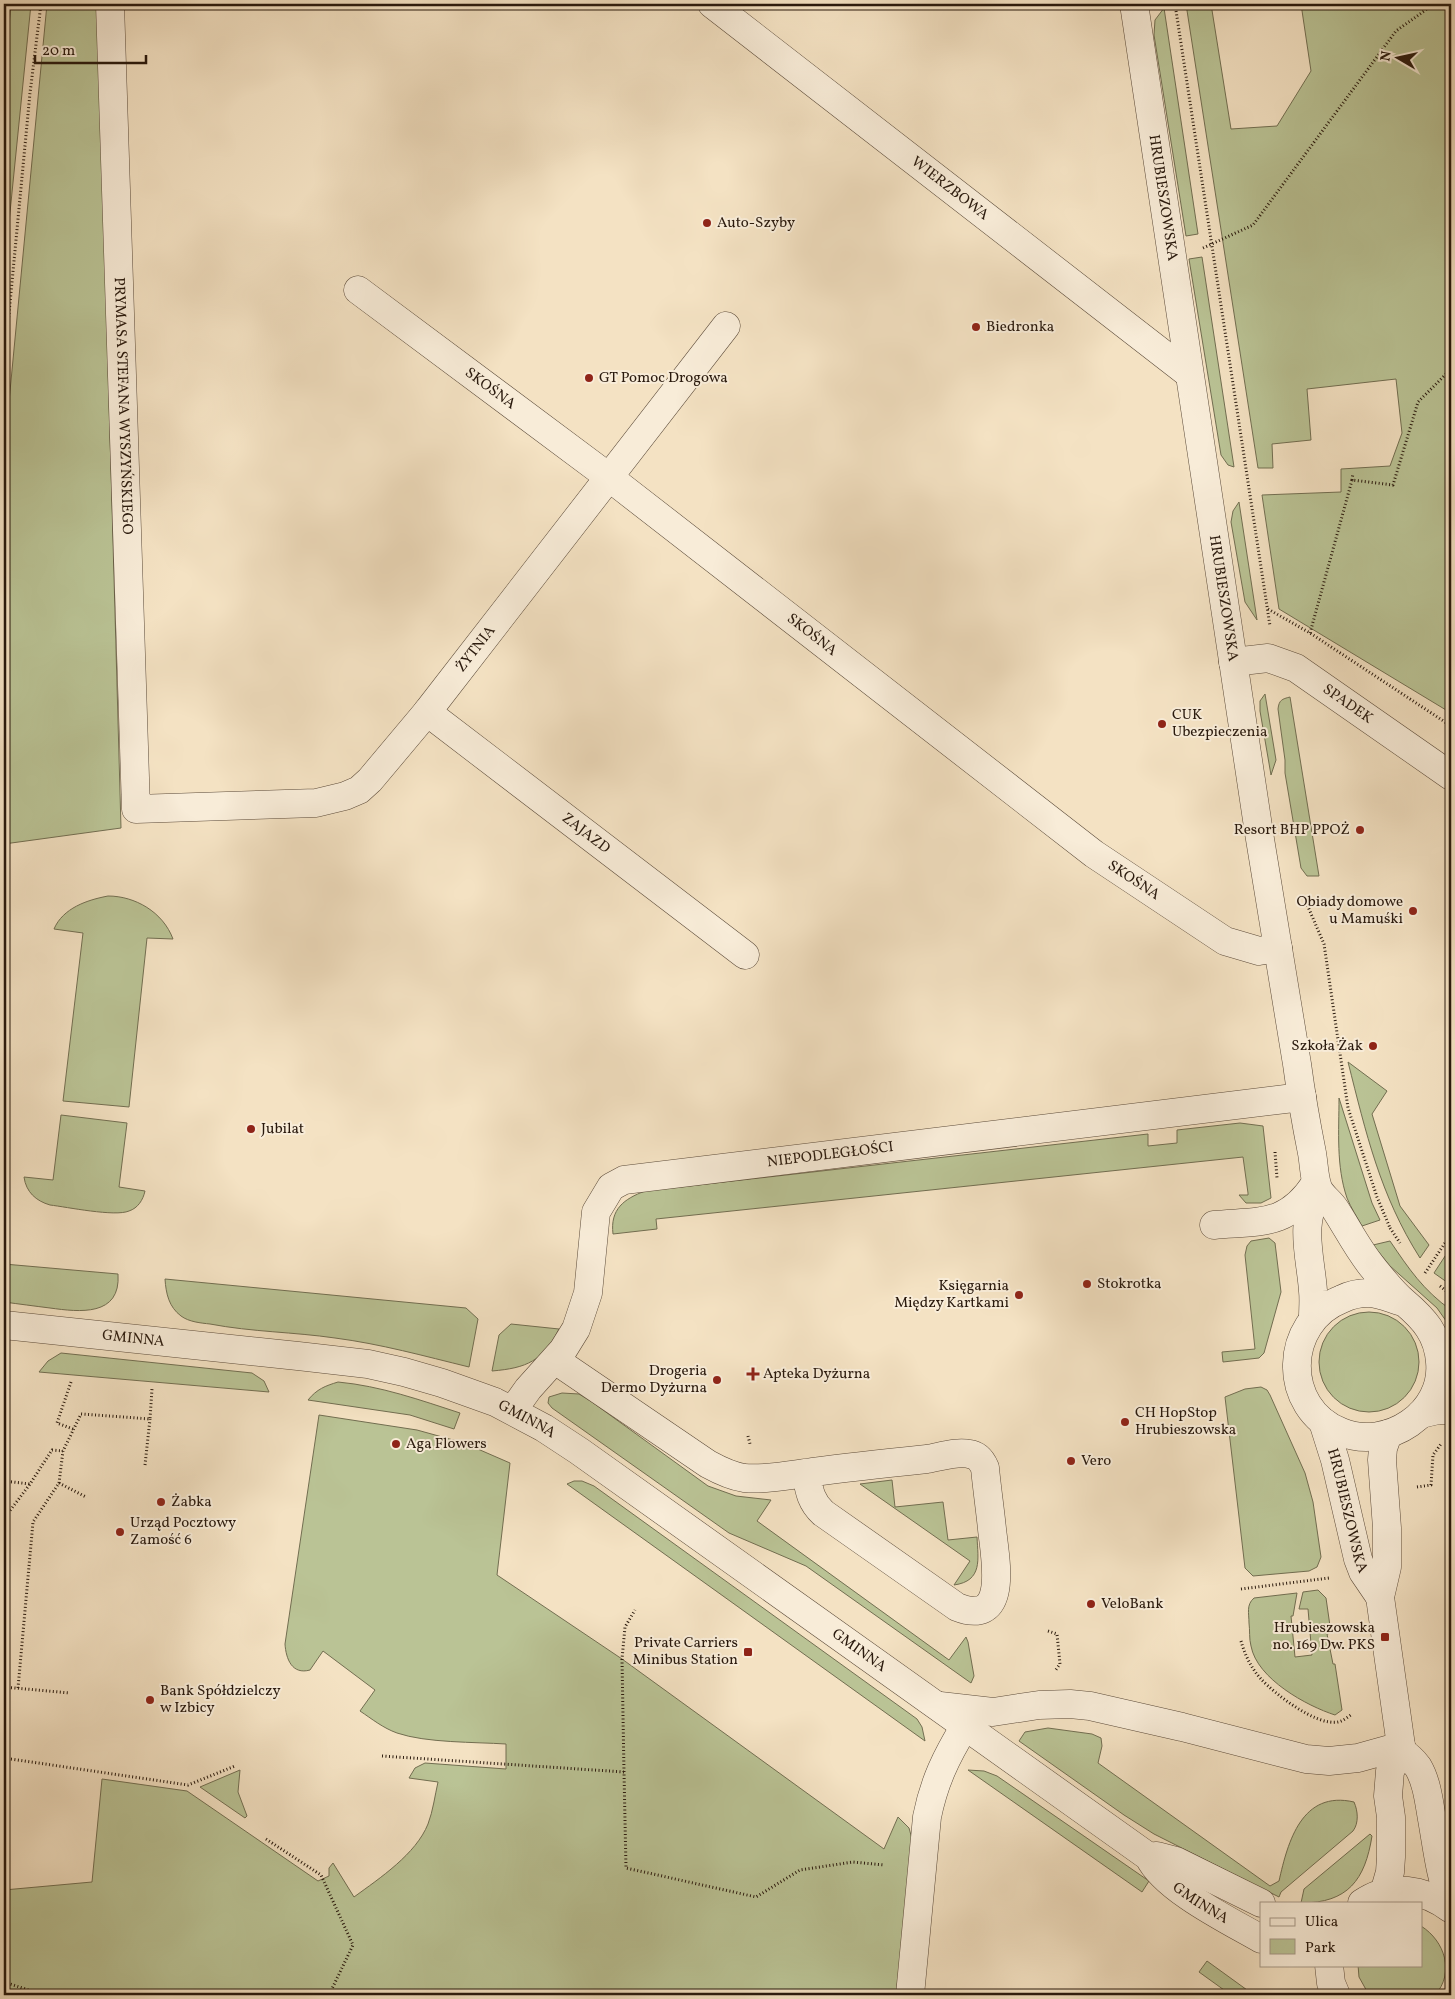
<svg xmlns="http://www.w3.org/2000/svg" width="1455" height="1999" font-family="Vollkorn,serif">
  <style>
    .green { fill: #bac395; stroke: #726e51 }
    .lines { fill: none; stroke-linecap: round; stroke-linejoin: round }
    .minor-casing { stroke: #5c4b3a; stroke-width: 29 }
    .path { stroke: #29190d; stroke-width: 3; stroke-dasharray: 1 2.5; stroke-linecap: butt }
    .minor { stroke: #f8ecd8; stroke-width: 28 }
    .poi-dot { fill: #8f2418; stroke: #f8ecd8; stroke-width: 2 }
    .labels { text-anchor: middle; dominant-baseline: central; stroke-width: 4; stroke-linejoin: round; paint-order: stroke }
    .street-label { font-size: 15px; fill: #29190d; stroke: #f8ecd8 }
    .poi-label { font-size: 15px; fill: #29190d; stroke: #f8ecd8; text-anchor: start }
  </style>
  <rect width="100%" height="100%" fill="#f4e2c3"/>
  <filter id="stains"><feTurbulence type="fractalNoise" baseFrequency=".004" numOctaves="4"/><feColorMatrix values="0 0 0 0 .2 0 0 0 0 .09 0 0 0 0 .02 0 0 0 .5 -.17"/></filter>
  <radialGradient id="worn" r=".72"><stop offset=".6" stop-color="#630" stop-opacity="0"/><stop offset="1" stop-color="#630" stop-opacity=".3"/></radialGradient>
  <!-- green -->
  <g class="green">
    <path d="M 11,4 L 31,4 L 4,272 L 4,74 Z"/>
    <path d="M 47,4 L 98,4 L 121,828 L 4,844 L 4,454 Z"/>
    <path d="M 1186,4 L 1211,4 L 1231,129 L 1277,126 L 1311,71 L 1301,4 L 1451,4 L 1451,713 L 1279,609 L 1262,495 L 1341,492 L 1341,469 L 1390,466 L 1402,433 L 1396,379 L 1307,389 L 1311,440 L 1272,444 L 1273,468 L 1258,468 Z"/>
    <path d="M 1164,8 L 1198,234 L 1186,236 L 1154,35 L 1155,20 Z"/>
    <path d="M 1202,257 L 1234,467 L 1228,465 L 1221,455 L 1189,259 Z"/>
    <path d="M 1239,502 L 1257,620 L 1245,602 L 1231,522 L 1233,511 Z"/>
    <path d="M 1265,694 L 1276,760 L 1271,775 L 1260,711 L 1260,701 Z"/>
    <path d="M 1290,697 L 1319,876 L 1307,876 L 1301,868 L 1285,773 L 1285,760 L 1278,709 C 1279,700 1282,699 1290,697 Z"/>
    <path d="M 108,896 C 135,896 163,912 173,939 L 147,938 L 129,1107 L 63,1101 L 83,933 L 54,929 C 63,908 87,900 108,896 Z"/>
    <path d="M 1348,1062 L 1387,1091 L 1372,1114 L 1400,1206 L 1429,1245 L 1420,1258 C 1380,1195 1366,1133 1348,1062 Z"/>
    <path d="M 1339,1098 L 1372,1203 L 1380,1220 L 1362,1226 C 1357,1217 1351,1208 1347,1198 C 1336,1166 1339,1131 1339,1098 Z"/>
    <path d="M 61,1115 L 127,1123 L 119,1187 L 145,1191 C 143,1200 138,1208 129,1211 C 115,1217 67,1207 50,1205 C 36,1201 26,1192 24,1177 L 53,1180 Z"/>
    <path d="M 1240,1123 L 1263,1126 L 1271,1198 L 1261,1203 L 1246,1203 L 1239,1195 L 1248,1195 L 1248,1193 L 1243,1157 L 656,1219 L 657,1229 L 613,1234 C 610,1209 624,1199 645,1191 L 1148,1134 L 1148,1146 L 1177,1143 L 1177,1130 Z"/>
    <path d="M 1269,1238 L 1275,1243 L 1281,1292 L 1264,1353 L 1259,1358 L 1223,1362 L 1222,1352 L 1255,1349 L 1245,1255 L 1247,1246 L 1251,1241 Z"/>
    <path d="M 1390,1241 C 1409,1269 1423,1290 1451,1310 L 1451,1328 L 1437,1308 L 1390,1266 L 1373,1245 Z"/>
    <path d="M 1451,1247 L 1451,1285 L 1434,1273 Z"/>
    <path d="M 4,1264 L 118,1274 C 121,1317 79,1312 50,1308 C 34,1306 19,1304 4,1302 Z"/>
    <path d="M 165,1279 L 466,1308 L 478,1319 L 469,1367 C 424,1356 381,1344 335,1338 C 294,1332 252,1332 210,1324 C 201,1323 189,1322 181,1316 C 169,1307 166,1294 165,1279 Z"/>
    <circle cx="1369" cy="1362" r="50"/>
    <path d="M 511,1324 L 559,1329 C 543,1361 527,1368 492,1371 L 499,1335 Z"/>
    <path d="M 61,1353 L 252,1373 L 264,1381 L 269,1392 L 39,1372 L 48,1361 Z"/>
    <path d="M 338,1382 C 381,1386 420,1400 460,1413 L 454,1429 L 410,1415 L 308,1400 C 317,1389 325,1386 338,1382 Z"/>
    <path d="M 1261,1387 L 1267,1390 L 1270,1395 L 1305,1473 L 1313,1502 L 1321,1557 L 1317,1567 L 1309,1571 L 1253,1576 L 1245,1568 L 1225,1397 L 1245,1389 Z"/>
    <path d="M 562,1393 L 579,1394 L 592,1402 L 708,1486 L 736,1496 L 771,1500 L 757,1521 L 949,1660 L 966,1637 L 968,1642 L 974,1676 L 971,1683 L 806,1566 L 729,1533 L 552,1408 L 548,1403 L 549,1397 Z"/>
    <path d="M 319,1415 L 417,1430 L 464,1443 L 510,1463 L 497,1575 L 622,1659 L 884,1849 L 898,1817 L 909,1828 L 914,1846 L 896,1995 L 4,1995 L 4,1890 L 92,1882 L 102,1779 L 187,1791 L 318,1881 L 329,1876 L 329,1868 L 333,1863 L 354,1897 C 380,1878 416,1854 428,1824 C 433,1811 435,1795 438,1782 L 409,1778 L 415,1768 L 425,1763 L 506,1769 L 506,1744 C 475,1742 426,1743 397,1733 C 383,1728 372,1719 360,1711 L 375,1690 L 323,1651 L 310,1670 C 292,1675 286,1659 285,1644 Z"/>
    <path d="M 892,1480 L 895,1507 L 943,1502 L 948,1540 L 977,1537 C 978,1559 983,1581 954,1585 L 970,1561 L 860,1484 Z"/>
    <path d="M 574,1481 L 582,1481 L 594,1486 L 917,1719 L 922,1727 L 925,1741 L 567,1484 Z"/>
    <path d="M 1318,1590 L 1326,1598 L 1331,1633 L 1327,1634 L 1333,1664 L 1335,1664 L 1342,1710 L 1335,1715 C 1307,1706 1257,1679 1251,1646 C 1249,1639 1250,1630 1249,1623 C 1249,1613 1246,1605 1254,1598 L 1297,1593 L 1293,1616 L 1291,1616 L 1295,1657 L 1312,1655 L 1308,1609 L 1299,1609 L 1303,1592 Z"/>
    <path d="M 1048,1728 L 1092,1734 L 1101,1738 L 1102,1746 L 1098,1763 L 1270,1886 L 1279,1881 C 1288,1841 1302,1790 1354,1802 C 1358,1811 1359,1823 1353,1831 L 1281,1892 L 1279,1897 L 1154,1834 L 1124,1815 L 1019,1741 L 1025,1732 Z"/>
    <path d="M 240,1770 L 238,1792 L 247,1816 L 245,1818 L 200,1787 Z"/>
    <path d="M 968,1770 L 984,1771 L 997,1776 L 1149,1881 L 1142,1892 Z"/>
    <path d="M 1370,1834 L 1372,1836 C 1365,1880 1348,1903 1301,1903 L 1304,1889 Z"/>
    <path d="M 1421,1926 C 1445,1941 1455,1973 1435,1995 L 1369,1995 L 1359,1977 L 1358,1965 L 1421,1965 Z"/>
    <path d="M 1207,1961 L 1254,1995 L 1231,1995 L 1199,1972 Z"/>
  </g>
  <g class="lines">
    <defs>
      <g id="minor">
        <path id="s1" d="M 110,4 L 136,809 L 316,803 L 345,796 L 359,790 L 370,780 L 427,712 L 726,326"/>
        <path id="s2" d="M 712,4 L 1189,374"/>
        <path id="s3" d="M 1134,4 C 1175,280 1217,556 1259,833 C 1271,910 1285,987 1297,1064 C 1301,1094 1306,1123 1312,1153 C 1314,1164 1314,1178 1318,1188 C 1321,1196 1330,1201 1335,1209 C 1348,1229 1358,1250 1374,1269 C 1383,1280 1393,1293 1404,1302 C 1424,1319 1438,1334 1440,1362 C 1445,1413 1387,1451 1341,1432 C 1281,1408 1283,1322 1342,1299 C 1350,1295 1360,1293 1368,1293 C 1379,1293 1392,1299 1403,1302"/>
        <path id="s4" d="M 358,290 L 610,478 L 1094,854 L 1225,941 L 1259,951 L 1278,948"/>
        <path id="s5" d="M 1233,662 L 1268,658 L 1296,668 L 1451,776"/>
        <path id="s6" d="M 427,712 L 745,955"/>
        <path d="M 1214,1225 C 1259,1221 1287,1227 1315,1184"/>
        <path d="M 1313,1318 C 1313,1309 1314,1300 1313,1291 C 1311,1259 1298,1221 1319,1193"/>
        <path id="s7" d="M 4,1325 L 298,1356 L 368,1364 L 404,1372 L 442,1383 L 495,1402 L 544,1428 L 579,1451 L 1149,1857 C 1164,1889 1230,1921 1261,1939"/>
        <path d="M 555,1360 L 708,1464 C 719,1470 731,1476 744,1478 C 766,1480 790,1475 813,1472 C 851,1467 889,1463 927,1459 C 940,1457 957,1451 969,1454 C 978,1455 982,1461 985,1468 C 987,1489 990,1509 992,1529 C 995,1558 1010,1628 957,1607 L 823,1513 C 810,1501 809,1489 806,1473"/>
        <path id="s8" d="M 513,1410 L 528,1389 L 563,1350 L 576,1329 L 588,1293 L 596,1212 L 611,1187 L 624,1180 L 1302,1097"/>
        <path d="M 1421,1414 L 1438,1410 L 1451,1410"/>
        <path id="s9" d="M 1323,1422 L 1335,1460 L 1358,1559 L 1363,1572 L 1380,1597"/>
        <path d="M 940,1706 L 993,1712 L 1039,1705 L 1070,1704 L 1090,1706 L 1182,1727 L 1306,1759 L 1329,1761 L 1358,1758 L 1401,1746"/>
        <path d="M 1401,1751 C 1407,1755 1413,1760 1418,1767 C 1427,1782 1429,1802 1432,1819 C 1437,1847 1440,1877 1451,1903"/>
        <path d="M 1149,1857 L 1157,1856 L 1176,1861 L 1261,1903"/>
        <path d="M 1384,1893 L 1390,1872 L 1391,1857 L 1391,1817 L 1388,1796 L 1390,1771 L 1401,1751 L 1401,1746 L 1380,1597 L 1387,1567 L 1387,1528 L 1382,1460 L 1383,1448 L 1388,1434"/>
        <path d="M 1362,1903 C 1391,1883 1425,1889 1451,1909"/>
        <path d="M 1329,1965 L 1331,1983 L 1336,1995"/>
        <path d="M 910,1995 L 927,1817 C 934,1782 946,1757 965,1726"/>
      </g>
    </defs>
    <!-- minor casing -->
    <use href="#minor" class="minor-casing"/>
    <!-- path -->
    <g class="path">
      <path d="M 1175,4 L 1270,626"/>
      <path d="M 1203,248 L 1253,225 L 1396,31 L 1434,4"/>
      <path d="M 4,366 L 30,93 L 41,4"/>
      <path d="M 1352,480 L 1353,473"/>
      <path d="M 1268,609 L 1310,633 L 1451,726"/>
      <path d="M 1310,633 L 1352,480 L 1393,485 L 1418,402 L 1451,369"/>
      <path d="M 1306,902 L 1324,944 L 1348,1108 L 1377,1197 L 1390,1228"/>
      <path d="M 1275,1152 L 1277,1178"/>
      <path d="M 1390,1228 L 1400,1243"/>
      <path d="M 1425,1273 L 1451,1234"/>
      <path d="M 1440,1286 L 1451,1295"/>
      <path d="M 71,1382 L 57,1423 L 73,1429"/>
      <path d="M 748,1436 L 750,1444"/>
      <path d="M 145,1465 L 150,1419"/>
      <path d="M 4,1481 L 30,1484"/>
      <path d="M 59,1483 L 86,1497"/>
      <path d="M 1417,1487 L 1431,1485 L 1433,1455 L 1441,1444"/>
      <path d="M 4,1544 L 6,1516 L 30,1484 L 52,1450 L 63,1451"/>
      <path d="M 1241,1589 L 1329,1578"/>
      <path d="M 1048,1631 L 1057,1634 L 1060,1664 L 1055,1671"/>
      <path d="M 1241,1641 C 1245,1655 1251,1668 1261,1679 C 1275,1694 1316,1726 1338,1722 C 1343,1721 1348,1717 1352,1714"/>
      <path d="M 4,1687 L 70,1693"/>
      <path d="M 18,1688 L 33,1522 L 59,1483 L 63,1451 L 81,1414 L 150,1419 L 152,1389"/>
      <path d="M 382,1756 L 624,1772 L 626,1868 L 756,1897 L 800,1870 L 853,1862 L 884,1865"/>
      <path d="M 4,1758 L 188,1785 L 235,1766"/>
      <path d="M 624,1772 L 622,1659 L 625,1627 L 635,1610"/>
      <path d="M 266,1839 L 321,1875 L 353,1945 L 329,1995"/>
      <path d="M 4,1982 L 44,1995"/>
    </g>
    <!-- minor -->
    <use href="#minor" class="minor"/>
  </g>
  <!-- markers -->
  <g class="poi-dot">
    <circle cx="707" cy="223" r="5"/>
    <circle cx="976" cy="327" r="5"/>
    <circle cx="589" cy="378" r="5"/>
    <circle cx="1162" cy="724" r="5"/>
    <circle cx="1360" cy="830" r="5"/>
    <circle cx="1413" cy="911" r="5"/>
    <circle cx="1373" cy="1046" r="5"/>
    <circle cx="251" cy="1129" r="5"/>
    <circle cx="1087" cy="1284" r="5"/>
    <circle cx="1019" cy="1295" r="5"/>
    <path d="M750.5 1366.5h5v5h5v5h-5v5h-5v-5h-5v-5h5z"/>
    <circle cx="717" cy="1380" r="5"/>
    <circle cx="1125" cy="1422" r="5"/>
    <circle cx="396" cy="1444" r="5"/>
    <circle cx="1071" cy="1461" r="5"/>
    <circle cx="161" cy="1502" r="5"/>
    <circle cx="120" cy="1532" r="5"/>
    <circle cx="1091" cy="1604" r="5"/>
    <rect x="1380" y="1632" width="10" height="10" rx="2.5"/>
    <rect x="743" y="1647" width="10" height="10" rx="2.5"/>
    <circle cx="150" cy="1700" r="5"/>
  </g>
  <g class="labels">
    <!-- street labels -->
    <g class="street-label">
      <text stroke="none"><textPath href="#s2" startOffset="301">WIERZBOWA</textPath></text>
      <text stroke="none"><textPath href="#s3" startOffset="196">HRUBIESZOWSKA</textPath></text>
      <text stroke="none"><textPath href="#s4" startOffset="165">SKOŚNA</textPath></text>
      <text stroke="none"><textPath href="#s1" startOffset="402">PRYMASA STEFANA WYSZYŃSKIEGO</textPath></text>
      <text stroke="none"><textPath href="#s3" startOffset="601">HRUBIESZOWSKA</textPath></text>
      <text stroke="none"><textPath href="#s4" startOffset="570">SKOŚNA</textPath></text>
      <text stroke="none"><textPath href="#s1" startOffset="1214">ŻYTNIA</textPath></text>
      <text stroke="none"><textPath href="#s5" startOffset="128">SPADEK</textPath></text>
      <text stroke="none"><textPath href="#s6" startOffset="200">ZAJAZD</textPath></text>
      <text stroke="none"><textPath href="#s4" startOffset="975">SKOŚNA</textPath></text>
      <text stroke="none"><textPath href="#s8" startOffset="474">NIEPODLEGŁOŚCI</textPath></text>
      <text stroke="none"><textPath href="#s7" startOffset="130">GMINNA</textPath></text>
      <text stroke="none"><textPath href="#s7" startOffset="535">GMINNA</textPath></text>
      <text stroke="none"><textPath href="#s9" startOffset="92">HRUBIESZOWSKA</textPath></text>
      <text stroke="none"><textPath href="#s7" startOffset="940">GMINNA</textPath></text>
      <text stroke="none"><textPath href="#s7" startOffset="1366">GMINNA</textPath></text>
    </g>
    <!-- poi labels -->
    <g class="poi-label">
      <text x="717" y="223">Auto-Szyby</text>
      <text x="986" y="327">Biedronka</text>
      <text x="599" y="378">GT Pomoc Drogowa</text>
      <text x="1172" y="715">CUK<tspan x="1172" dy="17">Ubezpieczenia</tspan></text>
      <text x="1350" y="830" text-anchor="end">Resort BHP PPOŻ</text>
      <text x="1403" y="902" text-anchor="end">Obiady domowe<tspan x="1403" dy="17">u Mamuśki</tspan></text>
      <text x="1363" y="1046" text-anchor="end">Szkoła Żak</text>
      <text x="261" y="1129">Jubilat</text>
      <text x="1097" y="1284">Stokrotka</text>
      <text x="1009" y="1286" text-anchor="end">Księgarnia<tspan x="1009" dy="17">Między Kartkami</tspan></text>
      <text x="707" y="1371" text-anchor="end">Drogeria<tspan x="707" dy="17">Dermo Dyżurna</tspan></text>
      <text x="763" y="1374">Apteka Dyżurna</text>
      <text x="1135" y="1413">CH HopStop<tspan x="1135" dy="17">Hrubieszowska</tspan></text>
      <text x="406" y="1444">Aga Flowers</text>
      <text x="1081" y="1461">Vero</text>
      <text x="171" y="1502">Żabka</text>
      <text x="130" y="1523">Urząd Pocztowy<tspan x="130" dy="17">Zamość 6</tspan></text>
      <text x="1101" y="1604">VeloBank</text>
      <text x="1375" y="1628" text-anchor="end">Hrubieszowska<tspan x="1375" dy="17">no. 169 Dw. PKS</tspan></text>
      <text x="738" y="1643" text-anchor="end">Private Carriers<tspan x="738" dy="17">Minibus Station</tspan></text>
      <text x="160" y="1691">Bank Spółdzielczy<tspan x="160" dy="17">w Izbicy</tspan></text>
    </g>
  </g>
  <!-- margin -->
  <rect width="1455" height="1999" fill="none" stroke="#f4e2c3" stroke-width="20"/>
  <rect x="5" y="5" width="1445" height="1989" fill="none" stroke="#29190d" stroke-width="2.5"/>
  <rect x="10" y="10" width="1435" height="1979" fill="none" stroke="#29190d"/>
  <!-- legend -->
  <rect x="1260" y="1902" width="162" height="65" fill="#f8ecd8" stroke="#a59887"/>
  <rect x="1270" y="1918" width="25" height="8" fill="#f8ecd8" stroke="#a59887"/>
  <text x="1305" y="1926" font-size="15" fill="#29190d">Ulica</text>
  <rect x="1270" y="1939" width="25" height="15" fill="#bac395" stroke="#a59887"/>
  <text x="1305" y="1952" font-size="15" fill="#29190d">Park</text>
  <!-- north arrow -->
  <g transform="translate(1398 58) rotate(279)" stroke="#f8ecd8" stroke-width="4" paint-order="stroke">
  <path d="M0-4L9 19L0 12L-9 19Z" fill="#29190d"/>
  <text y="-8" font-size="14" font-weight="bold" text-anchor="middle" fill="#29190d">N</text>
  </g>
  <!-- scale -->
  <path d="M35 55v8h111v-8" fill="none" stroke="#29190d" stroke-width="2.5"/>
  <text x="42" y="55" font-size="15" fill="#29190d" stroke="#f8ecd8" stroke-width="4" paint-order="stroke">20 m</text>
  <rect width="100%" height="100%" filter="url(#stains)"/>
  <rect width="100%" height="100%" fill="url(#worn)"/>
</svg>
